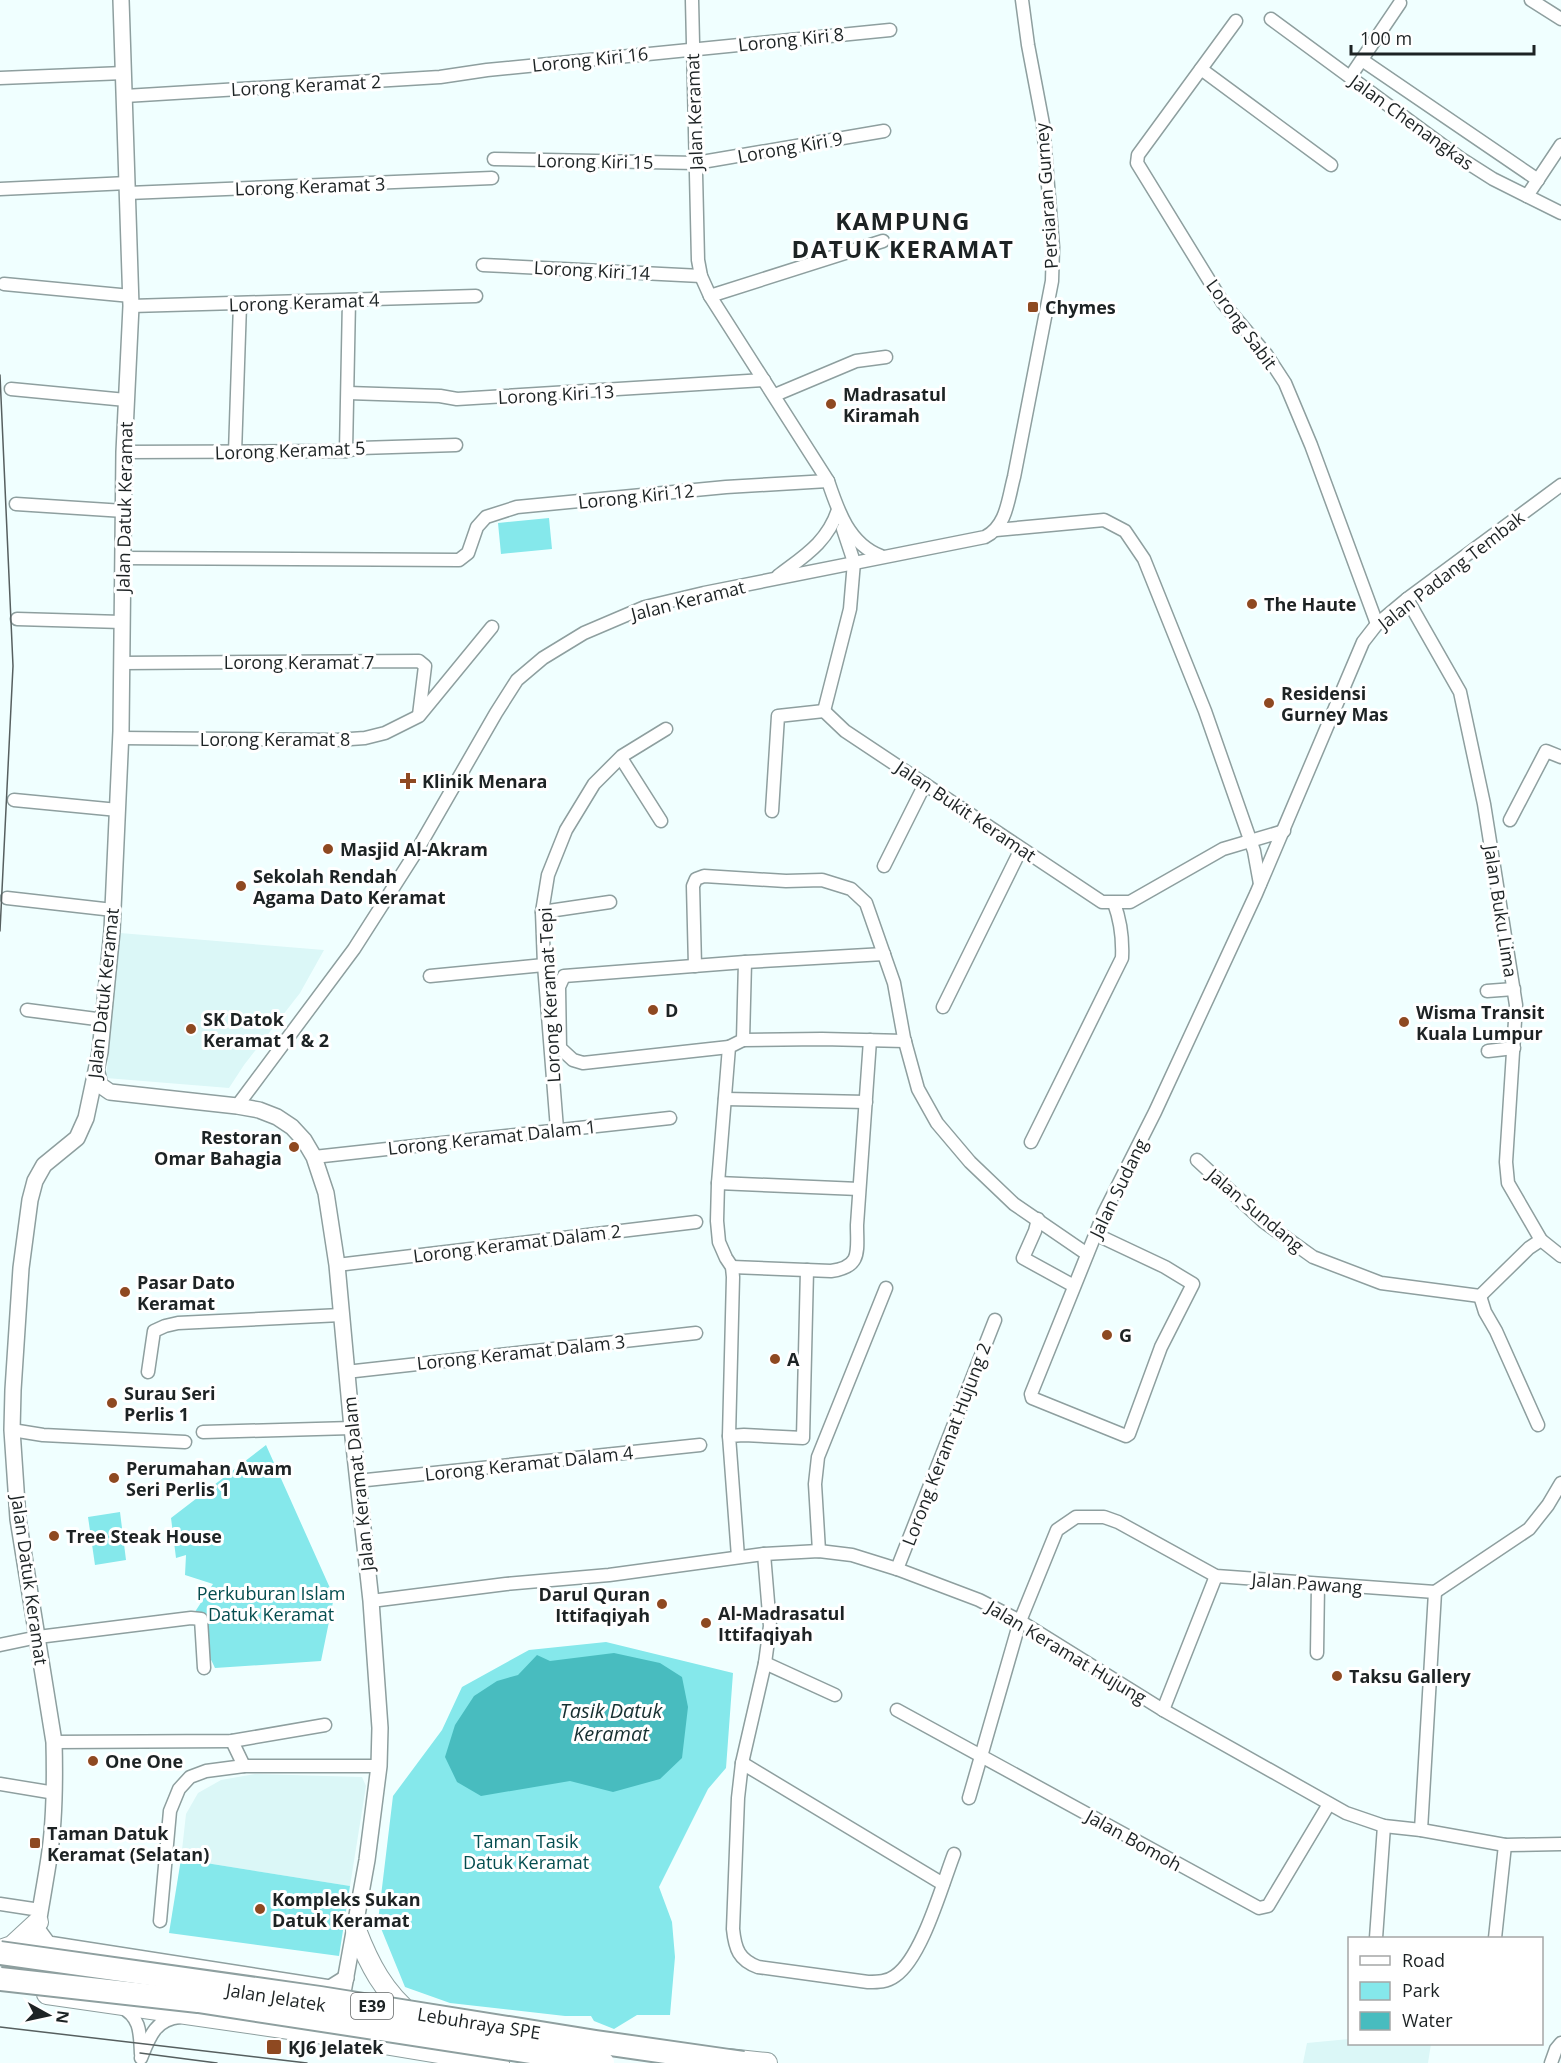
<svg xmlns="http://www.w3.org/2000/svg" width="1561" height="2063" font-family="'Open Sans',sans-serif">
  <style>
    .built { fill: #dbf7f7 }
    .green { fill: #85e8eb }
    .water { fill: #48bcbf }
    .lines { fill: none; stroke-linecap: round; stroke-linejoin: round }
    .minor-casing { stroke: #8e9f9f; stroke-width: 15 }
    .tertiary-casing { stroke: #8e9f9f; stroke-width: 18 }
    .primary-casing { stroke: #8e9f9f; stroke-width: 22 }
    .minor { stroke: #fff; stroke-width: 12 }
    .tertiary { stroke: #fff; stroke-width: 15 }
    .primary { stroke: #fff; stroke-width: 20 }
    .tram { stroke: #565f5f; stroke-width: 1.5 }
    .motorway-bridge-casing { stroke: #8e9f9f; stroke-width: 26; stroke-linecap: butt }
    .motorway-bridge { stroke: #fff; stroke-width: 22 }
    .poi-dot { fill: #8e4921; stroke: #fff; stroke-width: 2 }
    .labels { text-anchor: middle; dominant-baseline: central; stroke-width: 6; stroke-linejoin: round; paint-order: stroke }
    .shield { fill: #fff; stroke: #616566; stroke-width: 1.5 }
    .shield-label { font-size: 16px; font-weight: bold; fill: #1d2324 }
    .street-label { font-size: 18px; fill: #1d2324; stroke: #fff }
    .poi-label { font-size: 18px; font-weight: bold; fill: #1d2324; stroke: #fff; text-anchor: start }
    .park-label { font-size: 18px; fill: #044d4f; stroke: #fff }
    .water-label { font-size: 20px; font-style: italic; fill: #162f30; stroke: #fff }
    .district-label { font-size: 24px; font-weight: bold; letter-spacing: 1.5px; fill: #1d2324; stroke: #fff }
  </style>
  <rect width="100%" height="100%" fill="#f0ffff"/>
  <!-- built -->
  <g class="built">
    <path d="M 120,933 L 324,950 L 300,993 L 244,1065 L 229,1088 L 106,1078 Z"/>
    <path d="M 255,1774 L 362,1777 L 366,1786 L 350,1886 L 181,1859 L 186,1814 L 198,1793 L 221,1780 Z"/>
    <path d="M 1349,2039 L 1350,2044 L 1431,2044 L 1428,2063 L 1303,2063 L 1307,2043 Z"/>
  </g>
  <!-- green -->
  <g class="green">
    <path d="M 549,518 L 552,549 L 501,554 L 498,523 Z"/>
    <path d="M 266,1445 L 334,1597 L 321,1661 L 215,1668 L 191,1618 L 213,1584 L 185,1575 L 186,1555 L 176,1558 L 171,1518 Z"/>
    <path d="M 120,1512 L 126,1560 L 95,1565 L 88,1517 Z"/>
    <path d="M 606,1642 L 733,1673 L 726,1768 L 708,1789 L 659,1887 L 672,1922 L 675,1957 L 670,2015 L 637,2015 L 614,2029 L 594,2021 L 591,2016 L 565,2016 L 450,2003 L 405,1987 L 378,1921 L 393,1796 L 442,1730 L 462,1687 L 529,1650 Z"/>
    <path d="M 181,1859 L 350,1886 L 339,1956 L 169,1933 Z"/>
  </g>
  <!-- water -->
  <path class="water" d="M 614,1653 L 660,1663 L 682,1677 L 688,1707 L 682,1758 L 660,1779 L 613,1792 L 570,1781 L 481,1796 L 457,1782 L 445,1757 L 455,1725 L 474,1696 L 497,1681 L 518,1675 L 537,1655 L 550,1661 Z"/>
  <g class="lines">
    <defs>
      <g id="minor">
        <path d="M 692,0 L 698,260 L 701,276 L 710,296 L 828,481 C 838,511 849,544 881,556"/>
        <path d="M 1531,0 L 1561,19"/>
        <path d="M 1271,19 L 1460,158 L 1493,179 L 1561,213"/>
        <path d="M 1236,21 L 1138,155 L 1137,163 L 1223,303 L 1266,354 L 1285,383 L 1311,445 L 1377,624"/>
        <path d="M 1362,60 L 1538,180"/>
        <path d="M 1201,69 L 1331,165"/>
        <path d="M 1350,77 L 1400,3"/>
        <path d="M 0,78 L 124,73"/>
        <path d="M 125,96 L 440,77 L 487,70 L 890,30"/>
        <path d="M 494,159 L 696,163 L 884,131"/>
        <path d="M 0,189 L 128,183"/>
        <path d="M 128,193 L 492,178"/>
        <path d="M 1527,196 L 1561,145"/>
        <path d="M 483,265 L 701,276"/>
        <path d="M 4,284 L 131,296"/>
        <path d="M 710,296 L 883,241"/>
        <path d="M 131,306 L 476,296"/>
        <path d="M 11,389 L 126,400"/>
        <path d="M 348,393 L 440,396 L 457,399 L 764,380"/>
        <path d="M 775,395 L 856,361 L 886,357"/>
        <path d="M 346,451 L 349,300"/>
        <path d="M 124,452 L 346,451 L 360,448 L 456,445"/>
        <path d="M 235,453 L 240,304"/>
        <path d="M 16,504 L 124,511"/>
        <path d="M 996,530 L 1104,520 L 1125,531 L 1144,559 L 1205,711 L 1254,851 L 1260,884"/>
        <path d="M 123,558 L 459,560 L 468,553 L 477,527 L 486,517 L 517,507 L 726,487 L 828,481"/>
        <path d="M 778,576 C 804,556 827,543 838,510"/>
        <path d="M 1407,599 L 1460,692 L 1484,804 L 1516,1005 L 1506,1162 L 1508,1183 L 1541,1240 L 1561,1256"/>
        <path d="M 17,619 L 122,622"/>
        <path d="M 122,663 L 419,661 L 425,666 L 419,715"/>
        <path d="M 824,711 L 845,731 L 1102,902 L 1130,902 L 1223,849 L 1284,831"/>
        <path d="M 824,711 L 850,609 L 854,562 L 843,529"/>
        <path d="M 120,738 L 336,740 L 365,738 L 385,733 L 419,716 L 492,627"/>
        <path d="M 621,758 L 661,821"/>
        <path d="M 14,800 L 118,810"/>
        <path d="M 772,811 L 778,716 L 824,711"/>
        <path d="M 1510,820 L 1546,751 L 1561,757"/>
        <path d="M 884,866 L 925,784"/>
        <path d="M 7,898 L 113,910"/>
        <path d="M 542,912 L 610,902"/>
        <path d="M 695,966 L 693,886 L 696,879 L 704,876 L 786,881 L 822,880 L 851,889 L 866,903 L 894,983 L 904,1038 L 918,1089 L 937,1123 L 970,1162 L 1014,1204 L 1087,1254"/>
        <path d="M 430,976 L 544,965"/>
        <path d="M 1487,991 L 1514,989"/>
        <path d="M 943,1007 L 1021,849"/>
        <path d="M 27,1010 L 104,1020"/>
        <path d="M 743,1040 L 822,1039 L 905,1041"/>
        <path d="M 729,1047 L 583,1063 L 573,1060 L 560,1048 L 559,987 L 564,976 L 745,962 L 884,954"/>
        <path d="M 1488,1051 L 1514,1048"/>
        <path d="M 725,1099 L 866,1102"/>
        <path d="M 237,1106 L 354,949 L 416,852 L 496,713 L 517,680 L 543,658 L 584,633 L 645,607 L 704,593 L 985,537 C 1007,526 1008,499 1014,477 L 1052,281 L 1053,247 L 1043,124 L 1028,45 L 1022,0"/>
        <path d="M 557,1129 L 544,965 L 542,912 L 548,875 L 566,830 L 594,784 L 622,756 L 666,729"/>
        <path d="M 1031,1142 L 1122,958 C 1123,938 1121,922 1114,903"/>
        <path d="M 314,1157 L 670,1118"/>
        <path d="M 1197,1160 L 1264,1222 L 1313,1257 L 1381,1283 L 1480,1296 L 1529,1248 L 1541,1240"/>
        <path d="M 718,1183 L 859,1189"/>
        <path d="M 1038,1219 L 1035,1231 L 1023,1258 L 1074,1286"/>
        <path d="M 1095,1234 L 1165,1267 L 1193,1284 L 1161,1347 L 1129,1434 L 1126,1436 L 1032,1398 L 1031,1394 L 1104,1213 L 1155,1112 L 1256,894 L 1363,642 L 1377,624 L 1407,599 L 1561,485"/>
        <path d="M 337,1265 L 696,1222"/>
        <path d="M 732,1267 L 831,1271 C 862,1267 857,1251 857,1225 L 870,1040"/>
        <path d="M 1480,1296 L 1485,1312 L 1496,1331 L 1538,1425"/>
        <path d="M 148,1372 L 154,1331 L 165,1326 L 178,1323 L 341,1315"/>
        <path d="M 346,1372 L 696,1333"/>
        <path d="M 12,1430 L 43,1435 L 185,1442"/>
        <path d="M 203,1432 L 352,1428"/>
        <path d="M 729,1436 L 733,1277 L 732,1267 L 726,1258 L 719,1242 L 717,1221 L 718,1183 L 729,1047 L 743,1040 L 745,962"/>
        <path d="M 357,1481 L 700,1445"/>
        <path d="M 819,1551 L 815,1484 L 818,1457 L 886,1288"/>
        <path d="M 764,1554 L 770,1626 L 765,1663 L 742,1763 L 738,1798 L 733,1929 C 735,1949 739,1960 758,1967 L 868,1982 C 878,1982 887,1982 895,1976 C 922,1958 942,1885 954,1854"/>
        <path d="M 738,1557 L 729,1436 L 744,1435 L 803,1438 L 807,1270"/>
        <path d="M 897,1569 L 995,1320"/>
        <path d="M 1435,1592 L 1529,1529 L 1548,1505 L 1561,1483"/>
        <path d="M 371,1601 L 506,1584 L 609,1575 L 764,1554 L 819,1551 L 852,1555 L 897,1569 L 979,1600 L 1020,1621 L 1163,1710 L 1346,1813 L 1384,1826 L 1421,1830 L 1505,1845 L 1561,1844"/>
        <path d="M 0,1645 L 38,1637 L 191,1618 L 201,1619 L 204,1668"/>
        <path d="M 1317,1653 L 1318,1584"/>
        <path d="M 765,1663 L 835,1695"/>
        <path d="M 897,1710 L 1259,1908 L 1268,1906 L 1329,1804"/>
        <path d="M 1163,1710 L 1216,1576"/>
        <path d="M 232,1741 L 244,1766"/>
        <path d="M 54,1742 L 232,1741 L 325,1725"/>
        <path d="M 742,1763 L 943,1884"/>
        <path d="M 0,1784 L 55,1793"/>
        <path d="M 969,1798 L 1020,1621 L 1057,1530 L 1076,1517 L 1104,1517 L 1118,1522 L 1216,1576 L 1435,1592"/>
        <path d="M 1421,1830 L 1435,1592"/>
        <path d="M 0,1904 L 40,1910"/>
        <path d="M 160,1921 L 170,1811 L 179,1789 L 190,1777 L 206,1771 L 244,1766 L 379,1766"/>
        <path d="M 1376,1938 L 1384,1826"/>
        <path d="M 1495,1938 L 1505,1845"/>
        <path d="M 121,2007 C 141,2017 140,2034 141,2054"/>
        <path d="M 141,2058 C 149,2038 155,2019 180,2017"/>
        <path d="M 1551,2063 L 1556,2049 L 1561,2043"/>
      </g>
      <g id="tertiary">
        <path d="M 97,1073 L 100,1085 L 110,1092 L 237,1106 L 259,1110 L 277,1117 L 292,1127 L 304,1140 L 314,1157 L 326,1193 L 337,1265 L 352,1428 L 371,1601 L 380,1728 L 379,1766 L 367,1860 L 340,2009"/>
        <path d="M 37,1929 L 48,1944 L 330,1988 L 346,1978"/>
        <path d="M 33,1959 C 37,1925 44,1891 49,1858 C 55,1819 55,1780 54,1742 L 18,1519 L 12,1430 L 13,1390 L 21,1268 L 30,1200 L 35,1181 L 44,1165 L 77,1138 L 86,1118 L 100,1052 L 112,931 L 121,731 L 124,452 L 131,306 L 121,0"/>
      </g>
      <g id="primary">
        <path d="M 356,1930 C 369,1964 384,1993 413,2016"/>
        <path d="M 0,1950 L 12,1946 L 38,1922"/>
        <path d="M 47,1994 L 331,2035 L 499,2063"/>
        <path d="M 728,2059 L 767,2063"/>
      </g>
    </defs>
    <!-- minor casing -->
    <use href="#minor" class="minor-casing"/>
    <!-- tertiary casing -->
    <use href="#tertiary" class="tertiary-casing"/>
    <!-- primary casing -->
    <use href="#primary" class="primary-casing"/>
    <!-- minor -->
    <use href="#minor" class="minor"/>
    <!-- tertiary -->
    <use href="#tertiary" class="tertiary"/>
    <!-- primary -->
    <use href="#primary" class="primary"/>
    <!-- tram -->
    <g class="tram">
      <path d="M 0,375 L 13,666 L 0,931"/>
      <path d="M 0,2027 L 307,2063"/>
      <path d="M 140,2053 L 217,2063"/>
    </g>
    <defs>
      <g id="motorway-bridge">
        <path d="M 0,1953 L 320,1998 L 596,2042 L 743,2063"/>
        <path d="M 0,1979 L 198,2001 L 603,2063"/>
      </g>
    </defs>
    <!-- motorway-bridge casing -->
    <use href="#motorway-bridge" class="motorway-bridge-casing"/>
    <!-- motorway-bridge -->
    <use href="#motorway-bridge" class="motorway-bridge"/>
  </g>
  <!-- markers -->
  <g class="poi-dot">
    <rect x="1027" y="301" width="12" height="12" rx="3"/>
    <circle cx="831" cy="404" r="6"/>
    <circle cx="1252" cy="604" r="6"/>
    <circle cx="1269" cy="703" r="6"/>
    <path d="M405 772h6v6h6v6h-6v6h-6v-6h-6v-6h6z"/>
    <circle cx="328" cy="849" r="6"/>
    <circle cx="241" cy="886" r="6"/>
    <circle cx="653" cy="1010" r="6"/>
    <circle cx="1404" cy="1022" r="6"/>
    <circle cx="191" cy="1029" r="6"/>
    <circle cx="294" cy="1147" r="6"/>
    <circle cx="125" cy="1292" r="6"/>
    <circle cx="1107" cy="1335" r="6"/>
    <circle cx="775" cy="1359" r="6"/>
    <circle cx="112" cy="1403" r="6"/>
    <circle cx="114" cy="1478" r="6"/>
    <circle cx="54" cy="1536" r="6"/>
    <circle cx="662" cy="1604" r="6"/>
    <circle cx="706" cy="1623" r="6"/>
    <circle cx="1337" cy="1676" r="6"/>
    <circle cx="93" cy="1761" r="6"/>
    <rect x="29" y="1837" width="12" height="12" rx="3"/>
    <circle cx="260" cy="1909" r="6"/>
    <rect x="266" y="2039" width="16" height="16" rx="3"/>
  </g>
  <g class="labels">
    <!-- shield labels -->
    <rect class="shield" x="351" y="1993" width="42" height="26" rx="4.5"/>
    <g class="shield-label">
      <text x="372" y="2006">E39</text>
    </g>
    <!-- street labels -->
    <g class="street-label">
      <text transform="translate(791 39) rotate(-6)">Lorong Kiri 8</text>
      <text transform="translate(590 59) rotate(-6)">Lorong Kiri 16</text>
      <text transform="translate(306 85) rotate(-3)">Lorong Keramat 2</text>
      <text transform="translate(694 112) rotate(-92)">Jalan Keramat</text>
      <text transform="translate(1412 122) rotate(36)">Jalan Chenangkas</text>
      <text transform="translate(790 147) rotate(-10)">Lorong Kiri 9</text>
      <text transform="translate(595 161) rotate(1)">Lorong Kiri 15</text>
      <text transform="translate(310 186) rotate(-2)">Lorong Keramat 3</text>
      <text transform="translate(1046 196) rotate(-94)">Persiaran Gurney</text>
      <text transform="translate(592 270) rotate(3)">Lorong Kiri 14</text>
      <text transform="translate(304 302) rotate(-2)">Lorong Keramat 4</text>
      <text transform="translate(1242 324) rotate(54)">Lorong Sabit</text>
      <text transform="translate(556 394) rotate(-3)">Lorong Kiri 13</text>
      <text transform="translate(290 450) rotate(-2)">Lorong Keramat 5</text>
      <text transform="translate(636 496) rotate(-6)">Lorong Kiri 12</text>
      <text transform="translate(124 507) rotate(-89)">Jalan Datuk Keramat</text>
      <text transform="translate(1451 570) rotate(-38)">Jalan Padang Tembak</text>
      <text transform="translate(688 600) rotate(-14)">Jalan Keramat</text>
      <text x="299" y="662">Lorong Keramat 7</text>
      <text x="275" y="739">Lorong Keramat 8</text>
      <text transform="translate(966 811) rotate(34)">Jalan Bukit Keramat</text>
      <text transform="translate(1501 911) rotate(81)">Jalan Buku Lima</text>
      <text transform="translate(103 993) rotate(-84)">Jalan Datuk Keramat</text>
      <text transform="translate(549 995) rotate(-93)">Lorong Keramat Tepi</text>
      <text transform="translate(492 1137) rotate(-6)">Lorong Keramat Dalam 1</text>
      <text transform="translate(1118 1188) rotate(-64)">Jalan Sudang</text>
      <text transform="translate(1256 1210) rotate(40)">Jalan Sundang</text>
      <text transform="translate(517 1243) rotate(-7)">Lorong Keramat Dalam 2</text>
      <text transform="translate(521 1352) rotate(-6)">Lorong Keramat Dalam 3</text>
      <text transform="translate(946 1444) rotate(-69)">Lorong Keramat Hujung 2</text>
      <text transform="translate(529 1463) rotate(-6)">Lorong Keramat Dalam 4</text>
      <text transform="translate(358 1484) rotate(-96)">Jalan Keramat Dalam</text>
      <text transform="translate(30 1580) rotate(82)">Jalan Datuk Keramat</text>
      <text transform="translate(1307 1583) rotate(4)">Jalan Pawang</text>
      <text transform="translate(1067 1652) rotate(31)">Jalan Keramat Hujung</text>
      <text transform="translate(1134 1840) rotate(29)">Jalan Bomoh</text>
      <text transform="translate(276 1997) rotate(9)">Jalan Jelatek</text>
      <text transform="translate(479 2023) rotate(9)">Lebuhraya SPE</text>
    </g>
    <!-- poi labels -->
    <g class="poi-label">
      <text x="1045" y="307">Chymes</text>
      <text x="843" y="394">Madrasatul<tspan x="843" dy="21">Kiramah</tspan></text>
      <text x="1264" y="604">The Haute</text>
      <text x="1281" y="693">Residensi<tspan x="1281" dy="21">Gurney Mas</tspan></text>
      <text x="422" y="781">Klinik Menara</text>
      <text x="340" y="849">Masjid Al-Akram</text>
      <text x="253" y="876">Sekolah Rendah<tspan x="253" dy="21">Agama Dato Keramat</tspan></text>
      <text x="665" y="1010">D</text>
      <text x="1416" y="1012">Wisma Transit<tspan x="1416" dy="21">Kuala Lumpur</tspan></text>
      <text x="203" y="1019">SK Datok<tspan x="203" dy="21">Keramat 1 &amp; 2</tspan></text>
      <text x="282" y="1137" text-anchor="end">Restoran<tspan x="282" dy="21">Omar Bahagia</tspan></text>
      <text x="137" y="1282">Pasar Dato<tspan x="137" dy="21">Keramat</tspan></text>
      <text x="1119" y="1335">G</text>
      <text x="787" y="1359">A</text>
      <text x="124" y="1393">Surau Seri<tspan x="124" dy="21">Perlis 1</tspan></text>
      <text x="126" y="1468">Perumahan Awam<tspan x="126" dy="21">Seri Perlis 1</tspan></text>
      <text x="66" y="1536">Tree Steak House</text>
      <text x="650" y="1594" text-anchor="end">Darul Quran<tspan x="650" dy="21">Ittifaqiyah</tspan></text>
      <text x="718" y="1613">Al-Madrasatul<tspan x="718" dy="21">Ittifaqiyah</tspan></text>
      <text x="1349" y="1676">Taksu Gallery</text>
      <text x="105" y="1761">One One</text>
      <text x="47" y="1833">Taman Datuk<tspan x="47" dy="21">Keramat (Selatan)</tspan></text>
      <text x="272" y="1899">Kompleks Sukan<tspan x="272" dy="21">Datuk Keramat</tspan></text>
      <text x="288" y="2047">KJ6 Jelatek</text>
    </g>
    <!-- park labels -->
    <g class="park-label">
      <text x="271" y="1593">Perkuburan Islam<tspan x="271" dy="21">Datuk Keramat</tspan></text>
      <text x="526" y="1841">Taman Tasik<tspan x="526" dy="21">Datuk Keramat</tspan></text>
    </g>
    <!-- water labels -->
    <g class="water-label">
      <text x="611" y="1710">Tasik Datuk<tspan x="611" dy="23">Keramat</tspan></text>
    </g>
    <!-- district labels -->
    <g class="district-label">
      <text x="903" y="220">KAMPUNG<tspan x="903" dy="28">DATUK KERAMAT</tspan></text>
    </g>
  </g>
  <!-- legend -->
  <rect x="1348" y="1937" width="195" height="108" fill="#ffffff" stroke="#a5a7a7" stroke-width="1.5"/>
  <rect x="1360" y="1956" width="30" height="9" fill="#ffffff" stroke="#a5a7a7" stroke-width="1.5"/>
  <text x="1402" y="1967" font-size="18" fill="#1d2324">Road</text>
  <rect x="1360" y="1982" width="30" height="18" fill="#85e8eb" stroke="#a5a7a7" stroke-width="1.5"/>
  <text x="1402" y="1997" font-size="18" fill="#1d2324">Park</text>
  <rect x="1360" y="2012" width="30" height="18" fill="#48bcbf" stroke="#a5a7a7" stroke-width="1.5"/>
  <text x="1402" y="2027" font-size="18" fill="#1d2324">Water</text>
  <!-- north arrow -->
  <g transform="translate(48 2015) rotate(98)" stroke="#ffffff" stroke-width="4.5" paint-order="stroke">
  <path d="M0-4.5L10 22L0 15L-10 22Z" fill="#1d2324"/>
  <text y="-9" font-size="16" font-weight="bold" text-anchor="middle" fill="#1d2324">N</text>
  </g>
  <!-- scale -->
  <path d="M1351 45v9h183v-9" fill="none" stroke="#1d2324" stroke-width="3"/>
  <text x="1360" y="45" font-size="18" fill="#1d2324" stroke="#ffffff" stroke-width="4.5" paint-order="stroke">100 m</text>
</svg>
